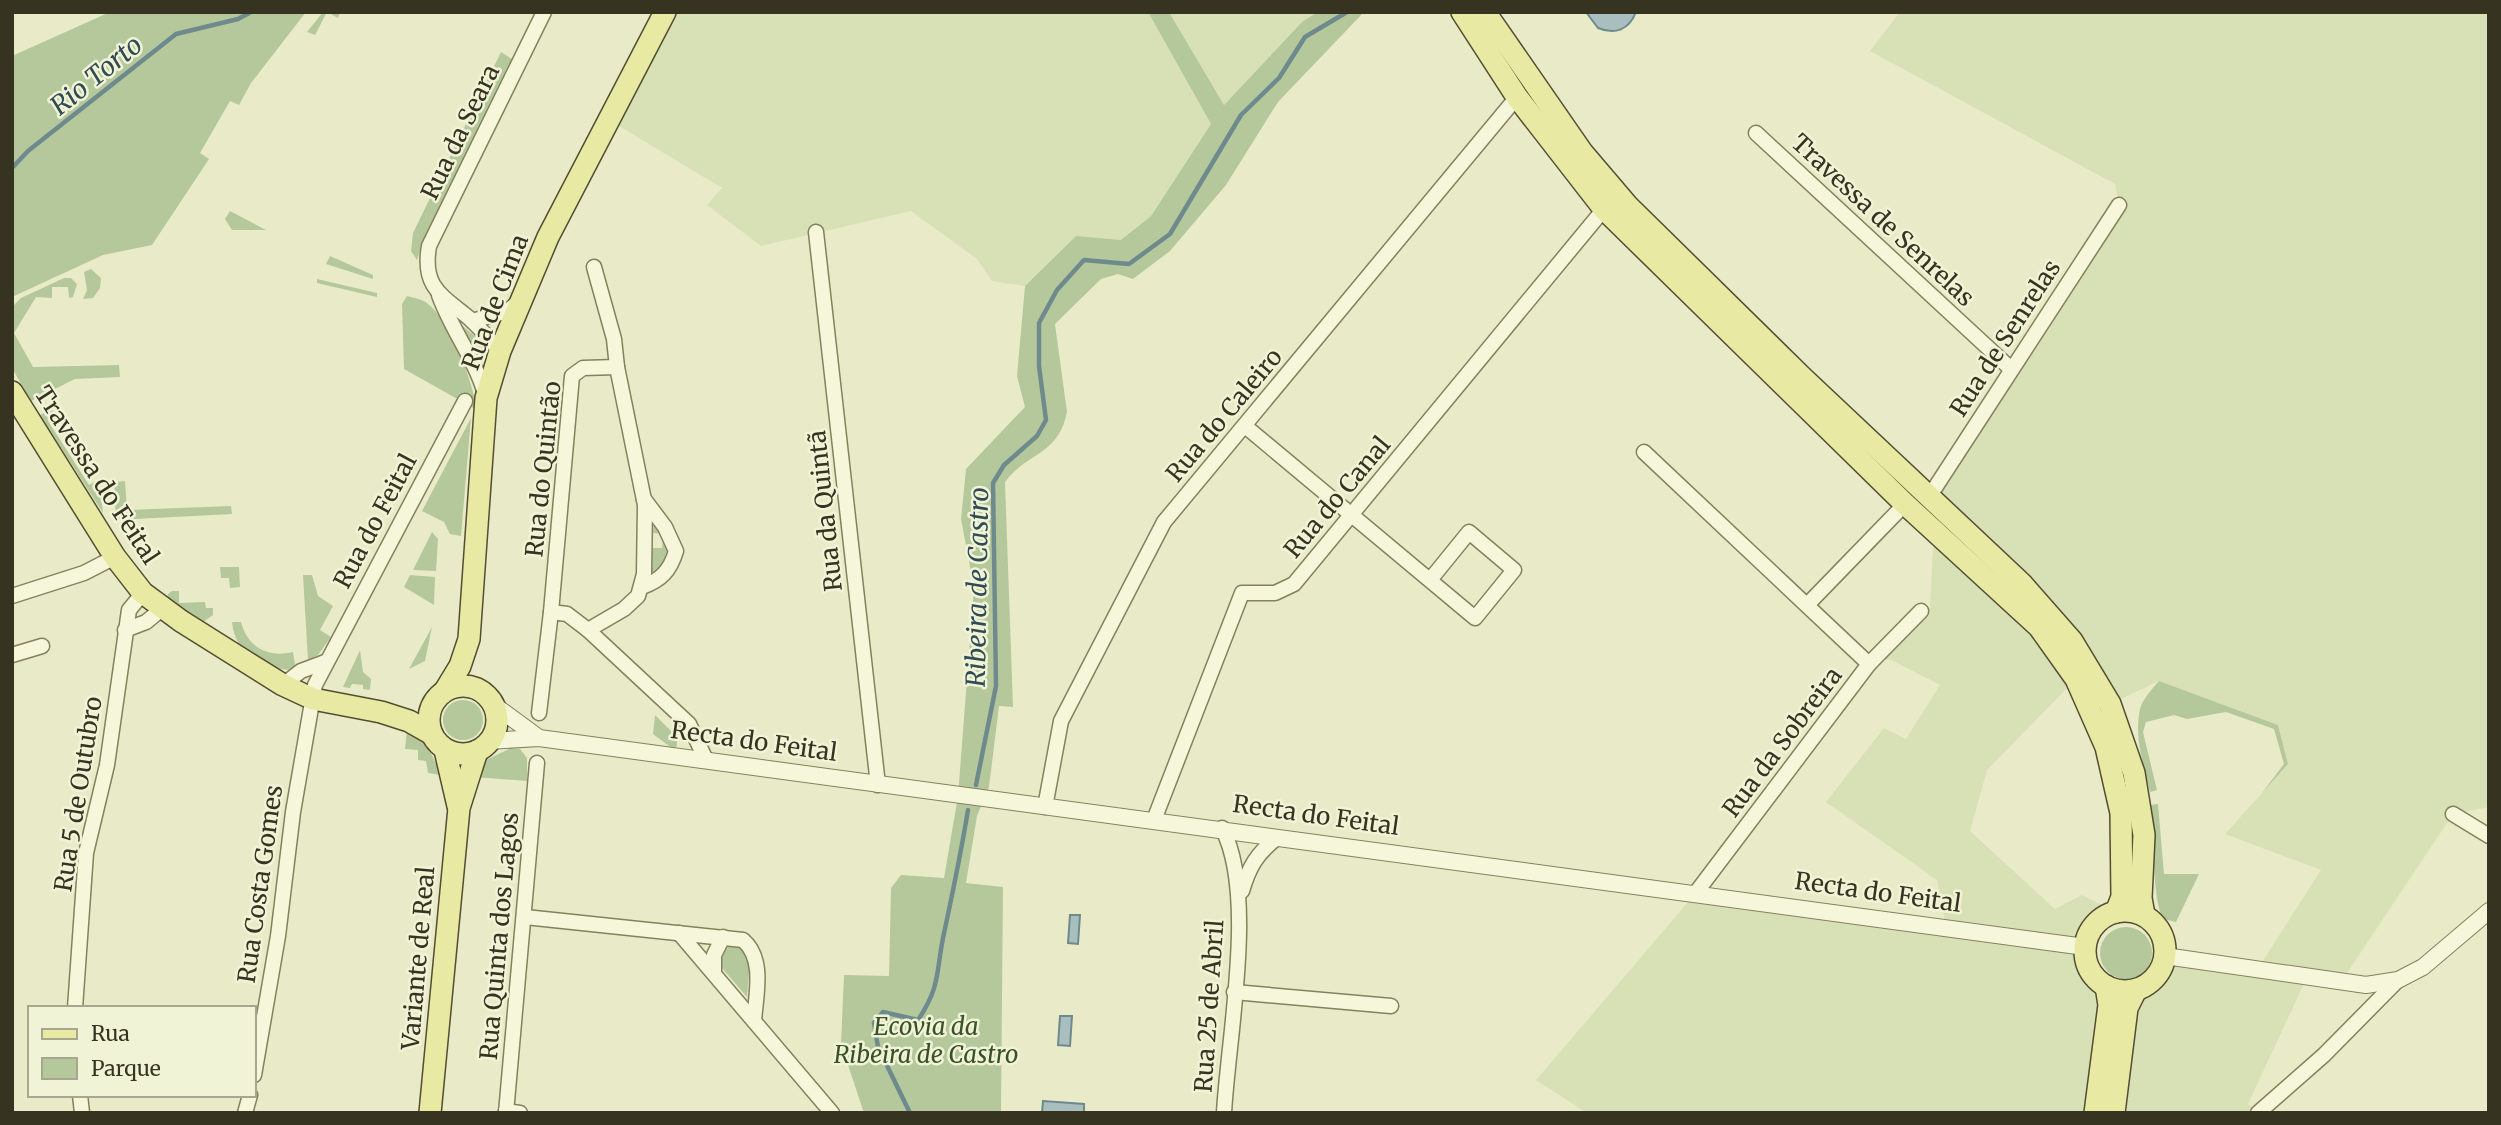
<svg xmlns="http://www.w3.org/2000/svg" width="2501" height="1125" font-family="Merriweather,serif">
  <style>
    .farmland { fill: #d8e0b6 }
    .green { fill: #b4c89c }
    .water { fill: #a8bebf; stroke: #6f8a8d; stroke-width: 2 }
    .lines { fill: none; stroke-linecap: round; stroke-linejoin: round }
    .stream { stroke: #6f8a8d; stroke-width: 4.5 }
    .minor-casing { stroke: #85805e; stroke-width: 17 }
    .tertiary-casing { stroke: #85805e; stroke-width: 18 }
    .primary-casing { stroke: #534d32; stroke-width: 24 }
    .minor { stroke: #f5f6da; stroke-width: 14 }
    .tertiary { stroke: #f5f6da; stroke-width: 16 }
    .primary { stroke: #e8eaa3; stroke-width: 21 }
    .labels { text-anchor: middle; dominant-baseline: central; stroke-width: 5; stroke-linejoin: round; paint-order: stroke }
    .street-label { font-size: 24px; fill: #373321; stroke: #f1f3d6 }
    .park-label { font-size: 24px; font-style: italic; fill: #395129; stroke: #f1f3d6 }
    .water-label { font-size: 26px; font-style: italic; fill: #314b55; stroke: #f1f3d6 }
  </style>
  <rect width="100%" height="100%" fill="#e9ebc8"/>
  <!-- farmland -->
  <g class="farmland">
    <path d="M 665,12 L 1148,12 L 1211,124 L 1151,216 L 1121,241 L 1076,236 L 1025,286 L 992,281 L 977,259 L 911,211 L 761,246 L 707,205 L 722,188 L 609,120 Z"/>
    <path d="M 1169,12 L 1318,12 L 1303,21 L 1224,105 Z"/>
    <path d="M 1900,12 L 2489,12 L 2489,807 L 2453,814 L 2341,982 L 2307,977 L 2248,1104 L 2258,1113 L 2114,1113 L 2136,990 L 2156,977 L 2165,956 L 2257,970 L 2321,870 L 2225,834 L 2288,764 L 2278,725 L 2159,681 L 2110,704 L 1929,497 L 2119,205 L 2115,184 L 1870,51 Z"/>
    <path d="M 1934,530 L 2076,679 L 1987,770 L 1970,831 L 2055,909 L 2082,895 L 2116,912 L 2095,925 L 2085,947 L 2090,970 L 2106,986 L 2095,1113 L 1587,1113 L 1536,1080 L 1695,894 L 1946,927 L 1937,880 L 1826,802 L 1884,728 L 1906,739 L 1940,685 L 1889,659 L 1869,664 L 1921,611 L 1930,608 Z"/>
  </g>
  <!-- green -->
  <g class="green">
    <path d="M 110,12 L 306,12 L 251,83 L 239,105 L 230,101 L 200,153 L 209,159 L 152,245 L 103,255 L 12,297 L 12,56 Z"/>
    <path d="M 323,12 L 340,12 L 338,18 L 327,12 L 315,35 L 307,32 Z"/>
    <path d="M 1148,12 L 1169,12 L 1224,105 L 1303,21 L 1318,12 L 1364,12 L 1278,102 L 1226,185 L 1170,251 L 1133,279 L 1118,274 L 1101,279 L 1055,324 L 1067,412 C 1058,456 1027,452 1005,482 L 1013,707 L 999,706 L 989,787 L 977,816 L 966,883 L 1003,887 L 1001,1113 L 864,1113 L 841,1044 L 844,975 L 889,976 L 891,888 L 901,875 L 944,878 L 958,796 L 974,588 L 961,519 L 966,469 L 1025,407 L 1017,376 L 1025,286 L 1076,236 L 1121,240 L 1151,216 L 1211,124 Z"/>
    <path d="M 501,52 L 512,59 L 423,242 L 417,260 L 411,251 L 413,233 Z"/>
    <path d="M 230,211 L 266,230 L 232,230 L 225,219 Z"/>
    <path d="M 330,256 L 373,275 L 373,279 L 326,264 Z"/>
    <path d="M 91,269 L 101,278 L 100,288 L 93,298 L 83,299 L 87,290 L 84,272 Z"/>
    <path d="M 64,278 L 71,278 L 77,284 L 73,297 L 69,298 L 68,287 L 52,287 L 52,298 L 36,297 L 14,333 L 33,367 L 119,365 L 120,377 L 75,379 L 31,401 L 12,368 L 12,307 L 21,298 Z"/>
    <path d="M 317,279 L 377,293 L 377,297 L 317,283 Z"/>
    <path d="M 407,296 C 414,298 423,299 428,304 C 452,323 472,380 477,410 L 404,369 L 402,304 Z"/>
    <path d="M 452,317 L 484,344 L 480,361 Z"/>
    <path d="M 51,409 L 57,415 L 48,421 L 89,485 L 99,479 L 103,513 L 40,415 Z"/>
    <path d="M 471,418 L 461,536 L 450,534 L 444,522 L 422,511 Z"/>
    <path d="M 125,481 L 127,510 L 231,506 L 232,514 L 116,520 L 114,482 Z"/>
    <path d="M 654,520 C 664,534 671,543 670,561 L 650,578 L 652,548 L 662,548 L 663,534 L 653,533 Z"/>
    <path d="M 432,532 L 438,539 L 436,571 L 413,570 Z"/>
    <path d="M 220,567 L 239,567 L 240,587 L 230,588 L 229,578 L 221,578 Z"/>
    <path d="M 303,575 L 312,575 L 318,596 L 333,606 L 320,630 L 331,637 L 318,655 L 308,660 Z"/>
    <path d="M 410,575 L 435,577 L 434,605 L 404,587 Z"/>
    <path d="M 172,591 L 179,591 L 179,603 L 205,602 L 206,608 L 213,608 L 213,615 L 203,622 L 167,601 L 168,594 Z"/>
    <path d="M 232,622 L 241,622 C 248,648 268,658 293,652 L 296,670 C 264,671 235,655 232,622 Z"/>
    <path d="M 432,627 L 425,661 L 409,669 Z"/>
    <path d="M 360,650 L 363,672 L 371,679 L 370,690 L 363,689 L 363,685 L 352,684 L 350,688 L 343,687 Z"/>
    <path d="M 2159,681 L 2278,725 L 2288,764 L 2262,793 L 2284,764 L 2274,729 L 2226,712 L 2187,719 L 2174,715 L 2146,722 L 2143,732 L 2157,790 L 2150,792 C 2143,761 2134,739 2140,709 C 2142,700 2153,688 2159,681 Z"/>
    <circle cx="463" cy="720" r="20"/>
    <path d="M 655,715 L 677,737 L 677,746 L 673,749 L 653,734 Z"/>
    <path d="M 407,729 C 425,741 434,755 440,775 L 428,773 L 426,761 L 418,760 L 418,750 L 405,749 Z"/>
    <path d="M 509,749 L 520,749 L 527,758 L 527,781 L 475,777 L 484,761 Z"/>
    <path d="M 2158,804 L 2164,874 L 2199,874 L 2176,922 L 2163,919 C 2152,900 2154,832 2151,805 Z"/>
    <circle cx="2126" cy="953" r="26"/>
    <path d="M 730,944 L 740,946 L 750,960 L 747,997 L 722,968 L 722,955 Z"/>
  </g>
  <!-- water -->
  <g class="water">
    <path d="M 1586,12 L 1636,12 C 1629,30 1615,35 1598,28 Z"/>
    <path d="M 1070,915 L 1080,915 L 1078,944 L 1068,943 Z"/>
    <path d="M 1060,1016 L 1072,1016 L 1070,1046 L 1058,1045 Z"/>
    <path d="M 1043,1101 L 1084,1104 L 1084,1113 L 1042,1113 Z"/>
  </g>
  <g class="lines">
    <!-- stream -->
    <g class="stream">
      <path d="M 12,168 L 28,151 L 176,34 L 238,19 L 251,12"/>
      <path d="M 976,785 L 996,686 L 993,483 L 1004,465 L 1037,436 L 1046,420 L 1039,366 L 1039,323 L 1057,290 L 1084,260 L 1129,264 L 1170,234 L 1241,115 L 1279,78 L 1305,37 L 1347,12"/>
      <path d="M 910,1113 L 878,1047 L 874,1023 L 883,1012 L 918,1020 C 940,987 936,974 943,938 C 952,896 961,853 968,810"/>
    </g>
    <defs>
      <g id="minor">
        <path d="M 1756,133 L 2011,369"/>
        <path d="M 816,232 L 878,785"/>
        <path d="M 594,267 L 614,339 L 617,367"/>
        <path d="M 439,295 C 452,331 476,360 486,397"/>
        <path d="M 472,321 L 508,311 L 518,302"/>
        <path d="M 500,351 C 490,340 480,328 469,318 C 441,295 422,287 429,246 L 544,12"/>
        <path d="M 1245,426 L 1475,618 L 1514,570 L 1469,532 L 1430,580"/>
        <path d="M 1644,452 L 1869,664 L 1695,894"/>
        <path d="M 1929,497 L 2119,205"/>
        <path d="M 642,587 C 661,580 670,571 676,551 L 665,527 L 644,499"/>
        <path d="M 12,596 L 84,573 L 115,557"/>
        <path d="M 1808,604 L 1905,504"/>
        <path d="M 551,612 L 572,376 L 583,368 L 617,367 L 645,505 L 644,574 L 638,596 L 624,609 L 588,630"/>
        <path d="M 125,630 L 146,622 L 163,608"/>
        <path d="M 12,655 L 42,646"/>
        <path d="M 1869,664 L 1921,611"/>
        <path d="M 283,685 L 301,671 L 325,662"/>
        <path d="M 539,713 L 551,612 L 567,614 L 588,630 L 689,724 L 706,760"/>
        <path d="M 1045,807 L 1061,721 L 1164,522 L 1517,97"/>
        <path d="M 2453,814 L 2489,836"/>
        <path d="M 1154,820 L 1242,593 L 1275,593 L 1294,584 L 1604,209"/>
        <path d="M 1222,828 C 1257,894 1228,1037 1224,1113"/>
        <path d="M 1242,891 C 1249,867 1257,853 1277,838"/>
        <path d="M 525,917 L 743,940 C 765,959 756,994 754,1021"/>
        <path d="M 679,933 L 832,1113"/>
        <path d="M 714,971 L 714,955 L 723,937"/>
        <path d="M 1234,992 L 1391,1006"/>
        <path d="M 75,1008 L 86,853 L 107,765 L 129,610 L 143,593"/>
        <path d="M 254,1075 L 278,936 L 293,812 L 315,685 L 465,401"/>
        <path d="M 80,1095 L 82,1113"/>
        <path d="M 506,1111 L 520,1113"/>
        <path d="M 245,1113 L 250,1095"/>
        <path d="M 506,1113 L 537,763"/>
        <path d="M 2258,1113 L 2324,1055 L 2398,980"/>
      </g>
      <g id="tertiary">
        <path d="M 494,705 L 539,738"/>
        <path d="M 489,741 L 539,738 L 2085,947"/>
        <path d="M 2165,956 L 2366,985 L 2398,980 L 2423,967 L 2489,911"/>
      </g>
      <g id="primary">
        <path d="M 1462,12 L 1517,97 L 1604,209 L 1905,504 L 2039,627 L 2076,679 L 2106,747 L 2121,813 L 2122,897 L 2116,912"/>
        <path d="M 1485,12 L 1582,152 L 1628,206 L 1802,377 L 2022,584 L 2072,641 L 2110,704 L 2134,773 L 2144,835 L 2141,898 L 2144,915"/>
        <path d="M 12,392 L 115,557 L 143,593 L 181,621 L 283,685 L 313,699 L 381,712 L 409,721 L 432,734"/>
        <circle cx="463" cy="720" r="34"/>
        <path d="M 446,689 L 460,666 L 469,639 L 486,398 L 500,351 L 548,237 L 665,12"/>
        <path d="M 445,750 L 458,806"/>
        <circle cx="2125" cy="951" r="40"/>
        <path d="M 430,1113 L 459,808 L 477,751"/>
        <path d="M 2095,1113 L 2109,1005 L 2106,986"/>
        <path d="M 2114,1113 L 2127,1008 L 2136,990"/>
      </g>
    </defs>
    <!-- minor casing -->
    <use href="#minor" class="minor-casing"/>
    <!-- tertiary casing -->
    <use href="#tertiary" class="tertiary-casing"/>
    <!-- primary casing -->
    <use href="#primary" class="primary-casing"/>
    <!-- minor -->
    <use href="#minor" class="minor"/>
    <!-- tertiary -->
    <use href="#tertiary" class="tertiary"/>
    <!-- primary -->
    <use href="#primary" class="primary"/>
  </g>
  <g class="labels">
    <!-- street labels -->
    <g class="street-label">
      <text transform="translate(460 132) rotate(-64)">Rua da Seara</text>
      <text transform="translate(1883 220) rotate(43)">Travessa de Senrelas</text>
      <text transform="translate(495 302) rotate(-69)">Rua de Cima</text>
      <text transform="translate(2005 338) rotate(-57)">Rua de Senrelas</text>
      <text transform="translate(1224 415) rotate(-50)">Rua do Caleiro</text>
      <text transform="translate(543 469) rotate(-84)">Rua do Quintão</text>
      <text transform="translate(97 475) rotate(57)">Travessa do Feital</text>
      <text transform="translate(1337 497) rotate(-50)">Rua do Canal</text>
      <text transform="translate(825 511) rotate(-96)">Rua da Quintã</text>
      <text transform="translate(375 521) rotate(-62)">Rua do Feital</text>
      <text transform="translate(754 741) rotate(8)">Recta do Feital</text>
      <text transform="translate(1782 742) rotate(-53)">Rua da Sobreira</text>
      <text transform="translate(78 794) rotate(-81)">Rua 5 de Outubro</text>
      <text transform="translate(1316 815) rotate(8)">Recta do Feital</text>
      <text transform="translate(260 884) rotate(-82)">Rua Costa Gomes</text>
      <text transform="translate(1878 892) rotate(8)">Recta do Feital</text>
      <text transform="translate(499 936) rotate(-85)">Rua Quinta dos Lagos</text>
      <text transform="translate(418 958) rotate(-85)">Variante de Real</text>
      <text transform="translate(1209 1006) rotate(-86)">Rua 25 de Abril</text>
    </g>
    <!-- park labels -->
    <g class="park-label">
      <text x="926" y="1026">Ecovia da<tspan x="926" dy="28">Ribeira de Castro</tspan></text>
    </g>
    <!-- water labels -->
    <g class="water-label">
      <text transform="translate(96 75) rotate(-39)">Rio Torto</text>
      <text transform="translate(977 587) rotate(-89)">Ribeira de Castro</text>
    </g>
  </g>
  <!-- border -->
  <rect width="2501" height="1125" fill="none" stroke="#373321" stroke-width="28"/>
  <!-- legend -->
  <rect x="28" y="1006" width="228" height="91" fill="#f1f3d6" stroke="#a7a68e" stroke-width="2"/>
  <rect x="42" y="1029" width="35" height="10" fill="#e8eaa3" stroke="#a7a68e" stroke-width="2"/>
  <text x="91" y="1041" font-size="21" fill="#373321">Rua</text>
  <rect x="42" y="1058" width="35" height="21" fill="#b4c89c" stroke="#a7a68e" stroke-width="2"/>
  <text x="91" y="1076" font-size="21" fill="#373321">Parque</text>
</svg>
